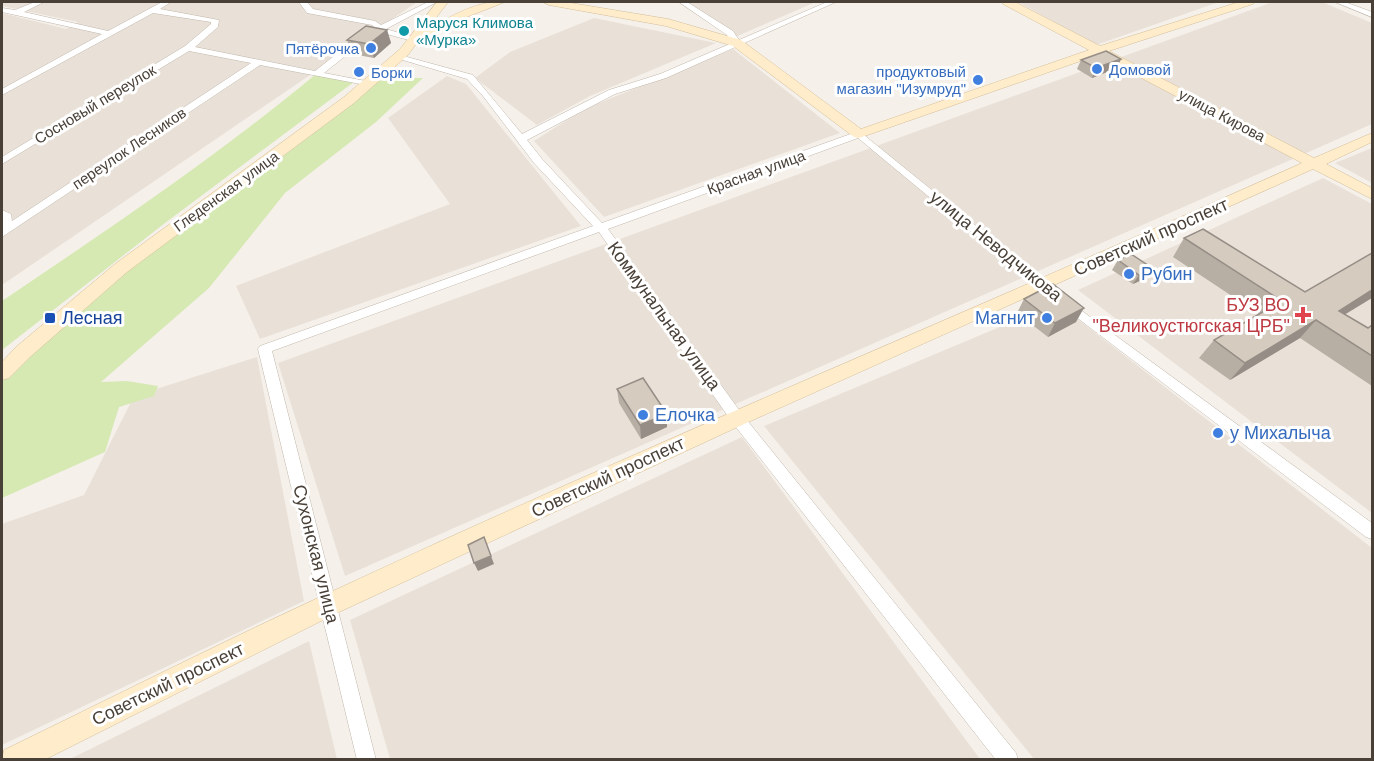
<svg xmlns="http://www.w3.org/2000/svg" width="1374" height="761" font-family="Arial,sans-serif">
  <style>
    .residential { fill: #e9e1d8 }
    .green { fill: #d6e9b3 }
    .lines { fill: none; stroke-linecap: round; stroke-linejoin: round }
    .street-casing { stroke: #c0b7ac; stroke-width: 1 }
    .secondary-casing { stroke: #d4be9a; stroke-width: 1 }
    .street { fill: #fff; fill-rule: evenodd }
    .secondary { fill: #feecca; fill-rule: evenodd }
    .wall { fill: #b8afa4 }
    .shaded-wall { fill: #968e86 }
    .building { fill: #d6cbbf; stroke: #968e86; stroke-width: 1.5 }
    .culture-dot { fill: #0f9aa8; stroke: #fff; stroke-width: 2 }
    .shop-dot { fill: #3f7fe0; stroke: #fff; stroke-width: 2 }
    .health-dot { fill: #e0444e; stroke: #fff; stroke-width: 2 }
    .transit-dot { fill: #1a4fb4; stroke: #fff; stroke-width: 2 }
    .labels { text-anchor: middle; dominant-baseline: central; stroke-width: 6; stroke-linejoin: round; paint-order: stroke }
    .far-culture-label { font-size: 15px; fill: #0d838f; stroke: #fff; text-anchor: start }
    .far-shop-label { font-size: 15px; fill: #366cbe; stroke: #fff; text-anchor: end }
    .far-street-label { font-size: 15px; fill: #494038; stroke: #fff }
    .street-label { font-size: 18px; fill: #494038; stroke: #fff }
    .shop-label { font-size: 18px; fill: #366cbe; stroke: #fff; text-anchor: start }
    .health-label { font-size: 18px; fill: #be3a42; stroke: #fff; text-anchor: end }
    .transit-label { font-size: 18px; fill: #164399; stroke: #fff; text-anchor: start }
  </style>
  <rect width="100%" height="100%" fill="#f5f0ea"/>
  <!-- residential -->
  <g class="residential">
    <path d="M 2,2 L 417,2 L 2,285 L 2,13 L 66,29 L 78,22 L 2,6 Z"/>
    <path d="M 686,2 L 816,2 L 735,37 Z"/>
    <path d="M 1018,2 L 1219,2 L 1096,45 Z"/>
    <path d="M 1273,2 L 1322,2 L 1372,23 L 1372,124 L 345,576 L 278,363 Z"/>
    <path d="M 594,18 L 716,43 L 590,96 L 537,125 L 475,78 L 510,52 Z"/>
    <path d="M 733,49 L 840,133 L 604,217 L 534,141 L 584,109 Z"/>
    <path d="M 447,76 L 466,84 L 581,226 L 260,339 L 236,286 L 450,204 L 388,118 Z"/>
    <path d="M 1372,148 L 1372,183 L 1335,163 Z"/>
    <path d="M 1323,178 L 1372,204 L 1372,513 L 1078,290 Z"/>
    <path d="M 1057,303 L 1372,548 L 1372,759 L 1034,759 L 764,426 Z"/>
    <path d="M 257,357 L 304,601 L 2,745 L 2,524 L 84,495 L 134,396 Z"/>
    <path d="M 742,437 L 980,759 L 390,759 L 350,620 Z"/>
    <path d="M 309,641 L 337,759 L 70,759 Z"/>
  </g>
  <!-- green -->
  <g class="green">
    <path d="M 316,74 L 354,82 L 165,223 L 2,350 L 2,301 C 110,228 215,158 316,74 Z"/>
    <path d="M 391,78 L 423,78 L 376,122 L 285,193 L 209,288 L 101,382 L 127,381 L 158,386 L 154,396 L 119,407 L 105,452 L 2,498 L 2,373 L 77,306 L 368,84 Z"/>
  </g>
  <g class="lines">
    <defs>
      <g id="street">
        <path d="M 35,2 L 44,2 L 24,12 L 108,31 L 162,2 L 171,2 L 160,9 L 219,20 L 218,27 L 195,47 L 315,71 L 362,34 L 375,28 L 372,25 L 307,13 L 299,2 L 307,2 L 313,9 L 375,21 L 381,25 L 428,2 L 437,2 L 386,29 L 416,38 L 416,42 L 379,32 L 368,38 L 324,73 L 371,82 L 371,86 L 260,65 L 2,237 L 2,210 L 11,214 L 12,221 L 251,63 L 189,51 L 2,164 L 2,157 L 185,46 L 211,24 L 211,22 L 153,13 L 2,95 L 2,89 L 102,34 L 2,12 L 2,8 L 15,10 Z"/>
        <path d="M 679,2 L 687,2 L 733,31 L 739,40 L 827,2 L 836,2 L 666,78 L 615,94 L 527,140 L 542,159 L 602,223 L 859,131 L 1055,290 L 1049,294 L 1045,293 L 858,138 L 608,229 L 742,414 L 1016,753 L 1018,760 L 996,760 L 732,422 L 599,232 L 272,351 L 376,760 L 357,760 L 258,349 L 260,346 L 593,226 L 534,163 L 483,96 L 467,79 L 396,58 L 396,54 L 473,75 L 522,134 L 609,90 L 660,74 L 732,43 L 727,35 Z"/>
        <path d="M 1335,2 L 1345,2 L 1372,12 L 1372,17 Z"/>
        <path d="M 1067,300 L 1372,523 L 1372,539 L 1366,537 L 1063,307 L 1061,304 L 1063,301 Z"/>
      </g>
      <g id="secondary">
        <path d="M 437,2 L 448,2 L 426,31 C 449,17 477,0 505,2 L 459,20 L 422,44 L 416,44 L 408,55 L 354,103 L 127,272 L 30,357 L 9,378 L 2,380 L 2,362 L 16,347 L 115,264 L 344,97 L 400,49 Z"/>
        <path d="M 543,2 L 565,2 L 668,19 L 741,40 L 861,129 L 1089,50 L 1003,4 L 1002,2 L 1015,2 L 1100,46 L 1239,2 L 1254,2 L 1253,4 L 1109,51 L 1314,158 L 1372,133 L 1372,142 L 1326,164 L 1372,188 L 1372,199 L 1313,169 L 744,424 L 337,613 L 44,760 L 2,760 L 4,750 C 109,699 214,646 320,597 C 644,445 976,310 1302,163 L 1098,55 L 859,138 L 854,137 L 733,46 L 666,26 L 549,5 Z"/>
      </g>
    </defs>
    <!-- street casing -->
    <use href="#street" class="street-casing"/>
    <!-- secondary casing -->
    <use href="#secondary" class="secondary-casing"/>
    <!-- street -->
    <use href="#street" class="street"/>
    <!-- secondary -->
    <use href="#secondary" class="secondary"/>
  </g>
  <!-- wall -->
  <g class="wall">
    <path d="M 387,30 L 391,43 L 374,58 L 352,54 L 347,40 Z"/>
    <path d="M 1121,59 L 1117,68 L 1092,78 L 1077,69 L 1081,60 Z"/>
    <path d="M 1184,238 L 1305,292 L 1345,314 L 1368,328 L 1372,325 L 1372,386 L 1300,338 L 1230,380 L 1199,358 L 1214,340 L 1259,314 L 1173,257 Z"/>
    <path d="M 1118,260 L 1146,278 L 1133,284 L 1112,270 Z"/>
    <path d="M 1024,299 L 1076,322 L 1048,337 L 1017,313 Z"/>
    <path d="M 617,389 L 667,427 L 641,439 L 619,403 Z"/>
  </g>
  <!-- shaded-wall -->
  <g class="shaded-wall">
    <path d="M 387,30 L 391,43 L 374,58 L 369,44 Z"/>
    <path d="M 1121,59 L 1117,68 L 1092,78 L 1096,68 Z"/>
    <path d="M 1152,268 L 1146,278 L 1133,284 L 1139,275 Z"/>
    <path d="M 1372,290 L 1372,298 L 1326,326 L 1339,311 Z"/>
    <path d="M 1084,308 L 1076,322 L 1048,337 L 1055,323 Z"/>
    <path d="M 1316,320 L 1300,338 L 1230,380 L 1245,363 Z"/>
    <path d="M 667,414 L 667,427 L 641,439 L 640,425 Z"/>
    <path d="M 484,537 L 494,564 L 478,571 L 474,563 Z"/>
  </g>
  <!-- building -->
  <g class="building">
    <path d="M 366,26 L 387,30 L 369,44 L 347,40 Z"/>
    <path d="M 1106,51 L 1121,59 L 1096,68 L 1081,60 Z"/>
    <path d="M 1203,229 L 1305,292 L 1372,253 L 1372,290 L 1339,311 L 1368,328 L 1372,325 L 1372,356 L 1316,320 L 1245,363 L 1214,340 L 1282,301 L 1184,238 Z"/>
    <path d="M 1131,254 L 1152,268 L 1139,275 L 1118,260 Z"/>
    <path d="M 1053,284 L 1084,308 L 1055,323 L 1024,299 Z"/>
    <path d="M 643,378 L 667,414 L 640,425 L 617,389 Z"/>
    <path d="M 484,537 L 491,556 L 474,563 L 468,545 Z"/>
  </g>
  <!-- markers -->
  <circle class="culture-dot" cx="404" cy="31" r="6"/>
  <g class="shop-dot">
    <circle cx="371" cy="48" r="6"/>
    <circle cx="1097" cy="69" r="6"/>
    <circle cx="359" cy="72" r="6"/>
    <circle cx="978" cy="80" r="6"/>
    <circle cx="1129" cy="274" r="6"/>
    <circle cx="1047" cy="318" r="6"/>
    <circle cx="643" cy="415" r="6"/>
    <circle cx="1218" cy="433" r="6"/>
  </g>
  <path class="health-dot" d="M1300 306h6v6h6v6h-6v6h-6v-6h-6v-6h6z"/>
  <rect class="transit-dot" x="44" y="312" width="12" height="12" rx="3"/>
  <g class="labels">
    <!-- far-culture labels -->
    <g class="far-culture-label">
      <text x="416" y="22">Маруся Климова<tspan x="416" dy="17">«Мурка»</tspan></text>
    </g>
    <!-- far-shop labels -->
    <g class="far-shop-label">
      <text x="359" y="48">Пятёрочка</text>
      <text x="1109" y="69" text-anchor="start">Домовой</text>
      <text x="966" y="71">продуктовый<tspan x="966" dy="17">магазин "Изумруд"</tspan></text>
      <text x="371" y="72" text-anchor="start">Борки</text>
    </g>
    <!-- far-street labels -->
    <g class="far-street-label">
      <text transform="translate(95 104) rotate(-31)">Сосновый переулок</text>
      <text transform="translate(1222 115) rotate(28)">улица Кирова</text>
      <text transform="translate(129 148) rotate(-34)">переулок Лесников</text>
      <text transform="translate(756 172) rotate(-20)">Красная улица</text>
      <text transform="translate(226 191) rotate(-36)">Гледенская улица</text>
    </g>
    <!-- street labels -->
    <g class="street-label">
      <text transform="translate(1151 237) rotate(-24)">Советский проспект</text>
      <text transform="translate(996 246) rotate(39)">улица Неводчикова</text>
      <text transform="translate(664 316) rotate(54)">Коммунальная улица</text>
      <text transform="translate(608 477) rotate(-25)">Советский проспект</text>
      <text transform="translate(316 554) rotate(76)">Сухонская улица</text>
      <text transform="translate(168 684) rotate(-26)">Советский проспект</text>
    </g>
    <!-- shop labels -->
    <g class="shop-label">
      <text x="1141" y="274">Рубин</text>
      <text x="1035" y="318" text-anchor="end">Магнит</text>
      <text x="655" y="415">Елочка</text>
      <text x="1230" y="433">у Михалыча</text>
    </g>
    <!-- health labels -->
    <g class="health-label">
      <text x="1290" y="305">БУЗ ВО<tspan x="1290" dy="21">"Великоустюгская ЦРБ"</tspan></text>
    </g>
    <!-- transit labels -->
    <g class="transit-label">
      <text x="62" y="318">Лесная</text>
    </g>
  </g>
  <!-- border -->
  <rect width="1374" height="761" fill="none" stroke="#494038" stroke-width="6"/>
</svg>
